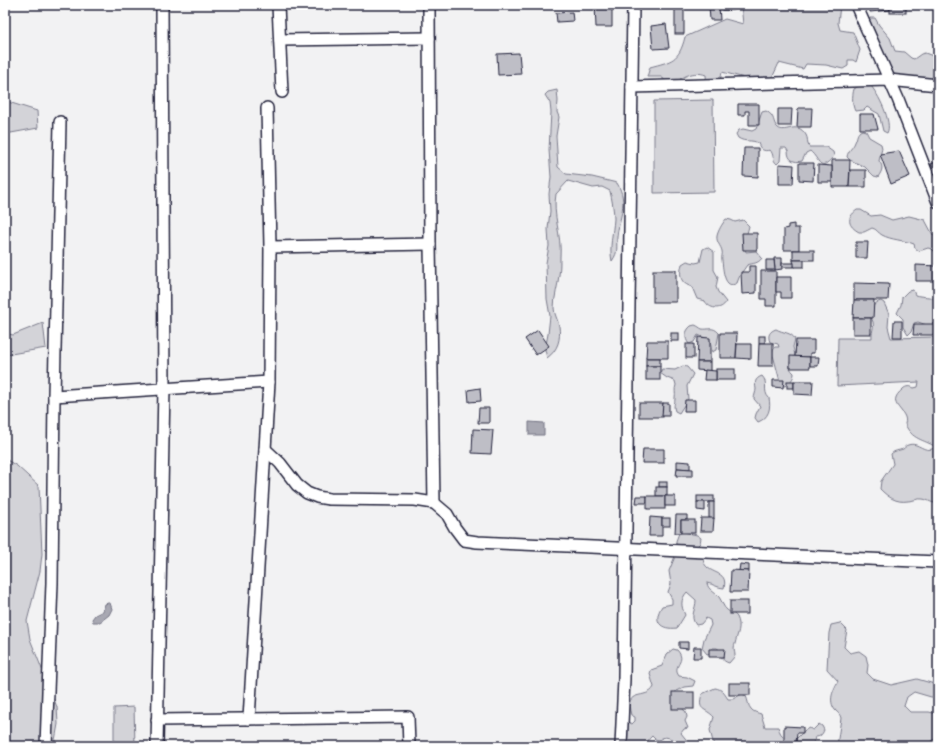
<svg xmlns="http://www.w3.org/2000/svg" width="943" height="751" font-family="'Indie Flower',sans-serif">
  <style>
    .green { fill: #d3d3d8; stroke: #7a7a8a }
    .water { fill: #a8a8b2; stroke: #727282 }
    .building { fill: #bebec6; stroke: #22223b }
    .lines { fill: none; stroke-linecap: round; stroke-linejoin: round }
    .minor-casing { stroke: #22223b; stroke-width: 14 }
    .minor { stroke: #fff; stroke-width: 11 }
  </style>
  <rect width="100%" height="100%" fill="#f2f2f3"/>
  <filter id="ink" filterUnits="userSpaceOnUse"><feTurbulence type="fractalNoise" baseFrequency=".025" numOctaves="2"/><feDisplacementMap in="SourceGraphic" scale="8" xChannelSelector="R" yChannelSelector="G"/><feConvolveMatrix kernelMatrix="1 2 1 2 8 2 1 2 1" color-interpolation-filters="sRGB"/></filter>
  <g filter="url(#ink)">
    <!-- green -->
    <g class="green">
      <path d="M 741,5 L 840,5 L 838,23 L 840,30 L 853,32 L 860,50 L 856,62 L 853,60 L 848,60 L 848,66 L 843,69 L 826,65 L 806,64 L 803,69 L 779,63 L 772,78 L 768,84 L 722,72 L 720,81 L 707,89 L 706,75 C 693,70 682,77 672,85 L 661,77 L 647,77 L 650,67 C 672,61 679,61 685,37 L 725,19 L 743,24 Z"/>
      <path d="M 870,18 L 875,18 L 879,25 L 890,38 L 895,51 L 904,52 L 911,58 L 914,59 L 921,54 L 925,53 L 933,56 L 938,64 L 938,80 L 898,80 L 893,73 L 875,35 L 874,30 L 869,22 Z"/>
      <path d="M 861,85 L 870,85 C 878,93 893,123 887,133 L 883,131 L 879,114 L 867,107 L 864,110 L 855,111 C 852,105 852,96 854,89 Z"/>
      <path d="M 557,90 L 558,101 L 557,112 L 559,117 L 556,136 L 558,167 L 566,174 L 592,177 L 617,183 C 629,203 619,216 617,237 C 616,248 619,251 612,261 C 609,248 613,233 614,219 C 614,210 612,200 610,191 L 602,187 L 593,188 L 568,181 L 556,194 C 552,215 562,235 560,257 C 560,263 560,269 559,275 C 558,286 554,297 554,308 C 554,314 558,320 559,326 C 561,339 558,350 547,358 L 545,350 L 548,334 L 550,316 L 547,299 L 546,263 L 549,246 L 548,229 L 550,211 L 549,194 L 551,177 L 549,150 L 551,112 L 550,103 L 545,95 L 548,92 Z"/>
      <path d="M 713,100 L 714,192 L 654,193 L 654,101 Z"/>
      <path d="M 5,101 L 37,111 L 38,128 L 11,133 L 5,132 Z"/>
      <path d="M 766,111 C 776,116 772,123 778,128 C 786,134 797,120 806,135 C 808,138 807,143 809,147 L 826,147 L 833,152 L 834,156 C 819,174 820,159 810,151 L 806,153 L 802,161 C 794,163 788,160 788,151 L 786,148 L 781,148 L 780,161 L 777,164 C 772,160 774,154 770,150 C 763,152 760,149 758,143 C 751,139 746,143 738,138 L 736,134 L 739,130 L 743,129 L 752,131 L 756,129 L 762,112 Z"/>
      <path d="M 862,130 L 866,131 L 869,137 L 881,144 L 882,148 L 879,161 C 884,167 882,171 878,177 L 874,176 L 865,167 L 850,160 L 847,157 C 848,150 853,148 855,142 C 858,136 856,133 862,130 Z"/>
      <path d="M 857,210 L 861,210 L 871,216 L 880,215 L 892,220 L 909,216 L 925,220 L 933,235 L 938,237 L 938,255 L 932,249 L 928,248 L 919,251 L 915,248 L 914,244 C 904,240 891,240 882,235 C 878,233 877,229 872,228 L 864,232 L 859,232 C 848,226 846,218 857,210 Z"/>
      <path d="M 726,219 L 731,220 L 735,222 L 743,220 L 749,226 C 747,235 743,242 746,252 L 756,251 L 762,258 C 758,264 753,263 747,265 L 740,275 L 737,283 C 724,291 723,269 722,260 C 721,257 723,254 722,251 C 721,246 716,242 717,236 C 718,231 722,224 726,219 Z"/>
      <path d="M 707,247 L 714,252 L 714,270 L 718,277 L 716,287 L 718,292 L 726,302 C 721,311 709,309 705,301 L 697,299 L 692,287 C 680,283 679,276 682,264 L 687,261 L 695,263 L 700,262 L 703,249 Z"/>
      <path d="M 913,290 L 915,295 C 929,299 938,292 935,313 L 938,315 L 938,324 L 927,325 L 918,322 L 914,323 L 911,332 L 908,335 L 903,327 L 903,319 L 897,313 L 901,305 L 902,297 L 908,291 Z"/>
      <path d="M 881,301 L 884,303 L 889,314 L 888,327 L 891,338 L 938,337 L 938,381 L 937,381 L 938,382 L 938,503 C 932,504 929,500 923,499 C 918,498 913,501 908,501 C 896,503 888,497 880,489 L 881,481 L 893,464 L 891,454 C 895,450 898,451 903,449 C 908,446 902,447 908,445 C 919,441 924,455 936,447 C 923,439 912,440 905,424 C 910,410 883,405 903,389 C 906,386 910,386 914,388 L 918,387 L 919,382 L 837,386 L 838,338 L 872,338 C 871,330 877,324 870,317 C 872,310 872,303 881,301 Z"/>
      <path d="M 43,323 L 46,348 L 5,355 L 5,333 L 13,335 Z"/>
      <path d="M 695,325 C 698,326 700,328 702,329 C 709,330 713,326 719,333 L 716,350 L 712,352 L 710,340 L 698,335 L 694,342 L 689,344 C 684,338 685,331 691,326 Z"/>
      <path d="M 776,329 C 783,333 791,332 795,339 L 793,347 L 795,355 C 789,361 787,367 794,373 C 794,379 790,382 785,386 L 781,385 L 773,355 L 773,351 L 775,347 L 779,347 L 778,344 L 770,342 C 767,335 770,331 776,329 Z"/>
      <path d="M 683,366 L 687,367 L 693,374 L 687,386 L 688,399 L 679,413 L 675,411 C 673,405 675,404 675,398 C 676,393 674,390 676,385 L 675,381 L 667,378 L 660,373 L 662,369 L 675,370 Z"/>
      <path d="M 762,376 C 769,383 762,391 769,398 C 771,408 769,418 758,422 L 755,418 L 756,414 L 760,406 L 754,399 C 754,396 756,392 756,389 C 755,383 754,379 762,376 Z"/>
      <path d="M 5,459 L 17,466 L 39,486 L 42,554 L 40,571 L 27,621 L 30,639 L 57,707 L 58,724 L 54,746 L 5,746 Z"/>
      <path d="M 683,532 L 697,535 L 701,538 L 700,543 L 697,546 L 706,557 L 703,560 C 707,576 729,569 724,588 C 718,588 713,584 707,583 C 708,590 715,592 719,597 C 722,601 723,607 727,610 C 730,613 735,613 737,617 C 742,627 737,634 735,644 C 733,648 735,652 735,656 L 729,663 C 722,661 721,657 720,650 L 717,648 L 712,648 L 711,653 L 707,654 L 702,648 L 704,639 L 711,625 L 710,620 L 706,618 L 701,624 L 696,625 C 689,616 696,610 696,600 L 687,592 C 680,600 681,606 685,615 L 677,628 C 661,630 652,622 662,606 L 672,604 L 672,599 L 668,592 L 671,584 L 669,571 L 676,554 L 676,541 L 679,533 Z"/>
      <path d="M 840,623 L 847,630 L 844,647 L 850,653 L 859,651 L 866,656 L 868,665 L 867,673 L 873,679 L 891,685 L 917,679 L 938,685 L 938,697 L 931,697 L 914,692 L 907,697 L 904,706 L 910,712 L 929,712 L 938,714 L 938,739 L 932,740 L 927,746 L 837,746 L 841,718 C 840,714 838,713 835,710 C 828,700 833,691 838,681 L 827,669 L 829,633 L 831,625 Z"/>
      <path d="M 673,649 L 677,650 C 688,662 671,665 679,676 L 687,677 L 695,681 L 693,686 L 684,687 L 676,691 L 674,701 L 686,712 L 687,717 L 685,721 L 688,728 L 684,729 L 681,733 L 689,743 L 689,746 L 674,746 L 672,739 C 667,737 664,736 659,740 L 655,739 L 652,736 C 648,739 648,742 645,746 L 619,746 L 624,720 L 632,724 L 635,721 L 635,717 L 631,715 C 623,687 647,701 654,687 L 650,674 L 651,670 L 662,666 L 667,654 Z"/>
      <path d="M 715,688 C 722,689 724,693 728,699 L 733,699 L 742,694 L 746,696 C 748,700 748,706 751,709 C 753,712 758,713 761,714 L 765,727 L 778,727 C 781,737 785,739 795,740 L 805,730 L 809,728 L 813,730 L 819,724 L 822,726 L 824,730 C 822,735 820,737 815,737 L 813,746 L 714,746 L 710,730 L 714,717 C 705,707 697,712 702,694 Z"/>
      <path d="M 134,707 L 135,746 L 114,746 L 114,708 Z"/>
    </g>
    <!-- water -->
    <g class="water">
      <path d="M 529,422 L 544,423 L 544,435 L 529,435 Z"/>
      <path d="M 108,603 L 110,603 L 112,609 L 109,615 L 100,622 L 93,622 L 92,619 L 95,615 L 103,611 L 105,604 Z"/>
    </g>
    <!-- building -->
    <g class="building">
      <path d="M 595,5 L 612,5 L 612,27 L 596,27 Z"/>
      <rect x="675" y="5" width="9" height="29"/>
      <path d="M 709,5 L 719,5 L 720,20 L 710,20 Z"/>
      <rect x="722" y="5" width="11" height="5"/>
      <path d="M 870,5 L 890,5 L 890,10 L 870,12 Z"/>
      <rect x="890" y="5" width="16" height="8"/>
      <path d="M 572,12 L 573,21 L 557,22 L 556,13 Z"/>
      <path d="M 666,24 L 669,48 L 653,49 L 651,26 Z"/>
      <path d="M 519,53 L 521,74 L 498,75 L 497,54 Z"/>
      <path d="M 738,104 L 759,104 L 759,125 L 749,125 L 749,111 L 745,111 L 745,115 L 738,115 Z"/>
      <path d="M 798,108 L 812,108 L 811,127 L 797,127 Z"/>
      <path d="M 778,109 L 792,109 L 791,126 L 778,126 Z"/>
      <path d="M 860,114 L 874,114 L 878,129 L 860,129 Z"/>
      <path d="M 744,148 L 758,148 L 758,177 L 743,176 Z"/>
      <path d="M 899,151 L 910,176 L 891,184 L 880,154 Z"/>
      <path d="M 832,160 L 850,160 L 849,187 L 832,187 Z"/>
      <path d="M 938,161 L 938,179 L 937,180 L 931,164 Z"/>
      <path d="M 799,163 L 814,163 L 813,181 L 799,180 Z"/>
      <path d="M 779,164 L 794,165 L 793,184 L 779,184 Z"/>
      <path d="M 818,165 L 832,166 L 832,182 L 818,182 Z"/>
      <path d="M 850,170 L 866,170 L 866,187 L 849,187 Z"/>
      <path d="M 794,224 L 794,228 L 799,228 L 799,250 L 784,250 L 784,229 L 788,228 L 788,225 Z"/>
      <path d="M 742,233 L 757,233 L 757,250 L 743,250 Z"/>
      <path d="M 856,242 L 868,242 L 867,258 L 856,258 Z"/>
      <rect x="793" y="250" width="21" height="10"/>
      <path d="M 774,258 L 782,258 L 782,269 L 775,270 Z"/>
      <path d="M 766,260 L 774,260 L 775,270 L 766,270 Z"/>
      <path d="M 793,260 L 804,260 L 804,267 L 794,267 Z"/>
      <rect x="782" y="263" width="12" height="4"/>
      <path d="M 916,265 L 937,266 L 936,281 L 916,281 Z"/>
      <path d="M 749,266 L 756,266 L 756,293 L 742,294 L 741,272 L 749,272 Z"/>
      <rect x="653" y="270" width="23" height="32"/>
      <path d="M 761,271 L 776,271 L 776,306 L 766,306 L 766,299 L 761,299 Z"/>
      <path d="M 776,277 L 791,277 L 791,298 L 781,298 L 781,292 L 776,292 Z"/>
      <path d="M 854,283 L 889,284 L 888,300 L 854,300 Z"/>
      <path d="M 854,300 L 874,300 L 873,318 L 853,318 Z"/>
      <rect x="853" y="318" width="18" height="16"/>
      <path d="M 894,321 L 902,321 L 902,337 L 893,337 Z"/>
      <path d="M 914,324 L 938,324 L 938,335 L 913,335 Z"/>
      <path d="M 538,330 L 549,346 L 536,355 L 525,339 Z"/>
      <rect x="671" y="333" width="8" height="8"/>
      <path d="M 720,333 L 737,333 L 736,358 L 720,358 Z"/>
      <rect x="759" y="336" width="6" height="7"/>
      <path d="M 698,337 L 710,338 L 710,362 L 697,362 Z"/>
      <path d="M 796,340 L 814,340 L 814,353 L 810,353 L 810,357 L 795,357 Z"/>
      <path d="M 647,341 L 668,341 L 668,358 L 646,358 Z"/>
      <path d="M 759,343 L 773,343 L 773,366 L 758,366 Z"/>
      <rect x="686" y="344" width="8" height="14"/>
      <path d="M 737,344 L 751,344 L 751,359 L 736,358 Z"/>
      <path d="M 790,356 L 810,357 L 810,368 L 790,368 Z"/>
      <path d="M 810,357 L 819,357 L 818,366 L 810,366 Z"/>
      <rect x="646" y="358" width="14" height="8"/>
      <path d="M 697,362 L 710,362 L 710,371 L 697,370 Z"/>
      <rect x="646" y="366" width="14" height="14"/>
      <rect x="716" y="369" width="19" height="11"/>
      <path d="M 705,370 L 716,371 L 716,380 L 704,380 Z"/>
      <path d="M 773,380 L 784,380 L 783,388 L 773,387 Z"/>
      <rect x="787" y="381" width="7" height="7"/>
      <path d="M 794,381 L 813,381 L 812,395 L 794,394 Z"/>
      <path d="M 480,388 L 481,401 L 469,402 L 468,390 Z"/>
      <path d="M 685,400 L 695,400 L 695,411 L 684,411 Z"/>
      <rect x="639" y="403" width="24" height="14"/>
      <path d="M 663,403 L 669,403 L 669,416 L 662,416 Z"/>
      <path d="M 479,408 L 489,408 L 489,423 L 478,423 Z"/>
      <path d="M 473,429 L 493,430 L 491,454 L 472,453 Z"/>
      <path d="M 643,449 L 664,449 L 664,463 L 642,463 Z"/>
      <path d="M 677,461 L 690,462 L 690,469 L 677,468 Z"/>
      <path d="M 677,468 L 693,469 L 693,476 L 676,476 Z"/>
      <rect x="659" y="482" width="8" height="5"/>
      <rect x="656" y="487" width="11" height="9"/>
      <path d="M 637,496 L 647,496 L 647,503 L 636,503 Z"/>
      <rect x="647" y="496" width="18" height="13"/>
      <rect x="665" y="496" width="10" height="10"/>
      <rect x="697" y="496" width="17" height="6"/>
      <path d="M 697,502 L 705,502 L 705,511 L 697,510 Z"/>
      <path d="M 709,502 L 714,502 L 714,519 L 709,518 Z"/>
      <path d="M 676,515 L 687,515 L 687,520 L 681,520 L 681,533 L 675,533 Z"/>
      <path d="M 650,517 L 662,518 L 662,536 L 649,536 Z"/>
      <rect x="662" y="518" width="8" height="8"/>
      <path d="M 701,518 L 714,518 L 713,531 L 700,531 Z"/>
      <rect x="681" y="520" width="14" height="13"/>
      <path d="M 740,564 L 749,565 L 749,571 L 739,571 Z"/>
      <path d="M 731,570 L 749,571 L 748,592 L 730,592 Z"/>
      <rect x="730" y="601" width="18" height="13"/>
      <path d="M 679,642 L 688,642 L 688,649 L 679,648 Z"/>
      <path d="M 694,647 L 701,647 L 701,658 L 693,658 Z"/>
      <path d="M 709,649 L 725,649 L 724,657 L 709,657 Z"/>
      <rect x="729" y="683" width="21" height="12"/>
      <rect x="672" y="692" width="22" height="17"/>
      <path d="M 784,726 L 803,727 L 803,733 L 797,733 L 796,743 L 784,742 Z"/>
    </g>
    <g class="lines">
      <defs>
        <g id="minor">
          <path d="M 278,5 L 282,92"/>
          <path d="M 429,5 L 430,244 L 434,503"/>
          <path d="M 856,5 L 898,99 L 938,202"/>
          <path d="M 280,40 L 429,38"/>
          <path d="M 632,87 L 889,80 L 938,85"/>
          <path d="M 270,247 L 430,244"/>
          <path d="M 54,396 L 269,382"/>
          <path d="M 265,449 L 280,463 L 297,485 L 307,493 L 317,497 L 329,499 L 415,500 L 434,503 L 447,514 L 455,528 L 464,540 L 477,542 L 938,562"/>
          <path d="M 249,719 L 269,382 L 270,247 L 267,108"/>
          <path d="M 157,720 L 408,717 L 409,746"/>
          <path d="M 46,746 L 52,583 L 54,396 L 60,122"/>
          <path d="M 157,746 L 164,388 L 162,5"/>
          <path d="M 621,746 L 624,679 L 633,5"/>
        </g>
      </defs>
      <!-- minor casing -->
      <use href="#minor" class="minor-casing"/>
      <!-- minor -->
      <use href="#minor" class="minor"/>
    </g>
  </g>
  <!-- margin -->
  <rect width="943" height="751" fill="none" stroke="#fff" stroke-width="20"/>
  <rect x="10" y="10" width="923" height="731" fill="none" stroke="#22223b" stroke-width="1.5" filter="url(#ink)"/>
</svg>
